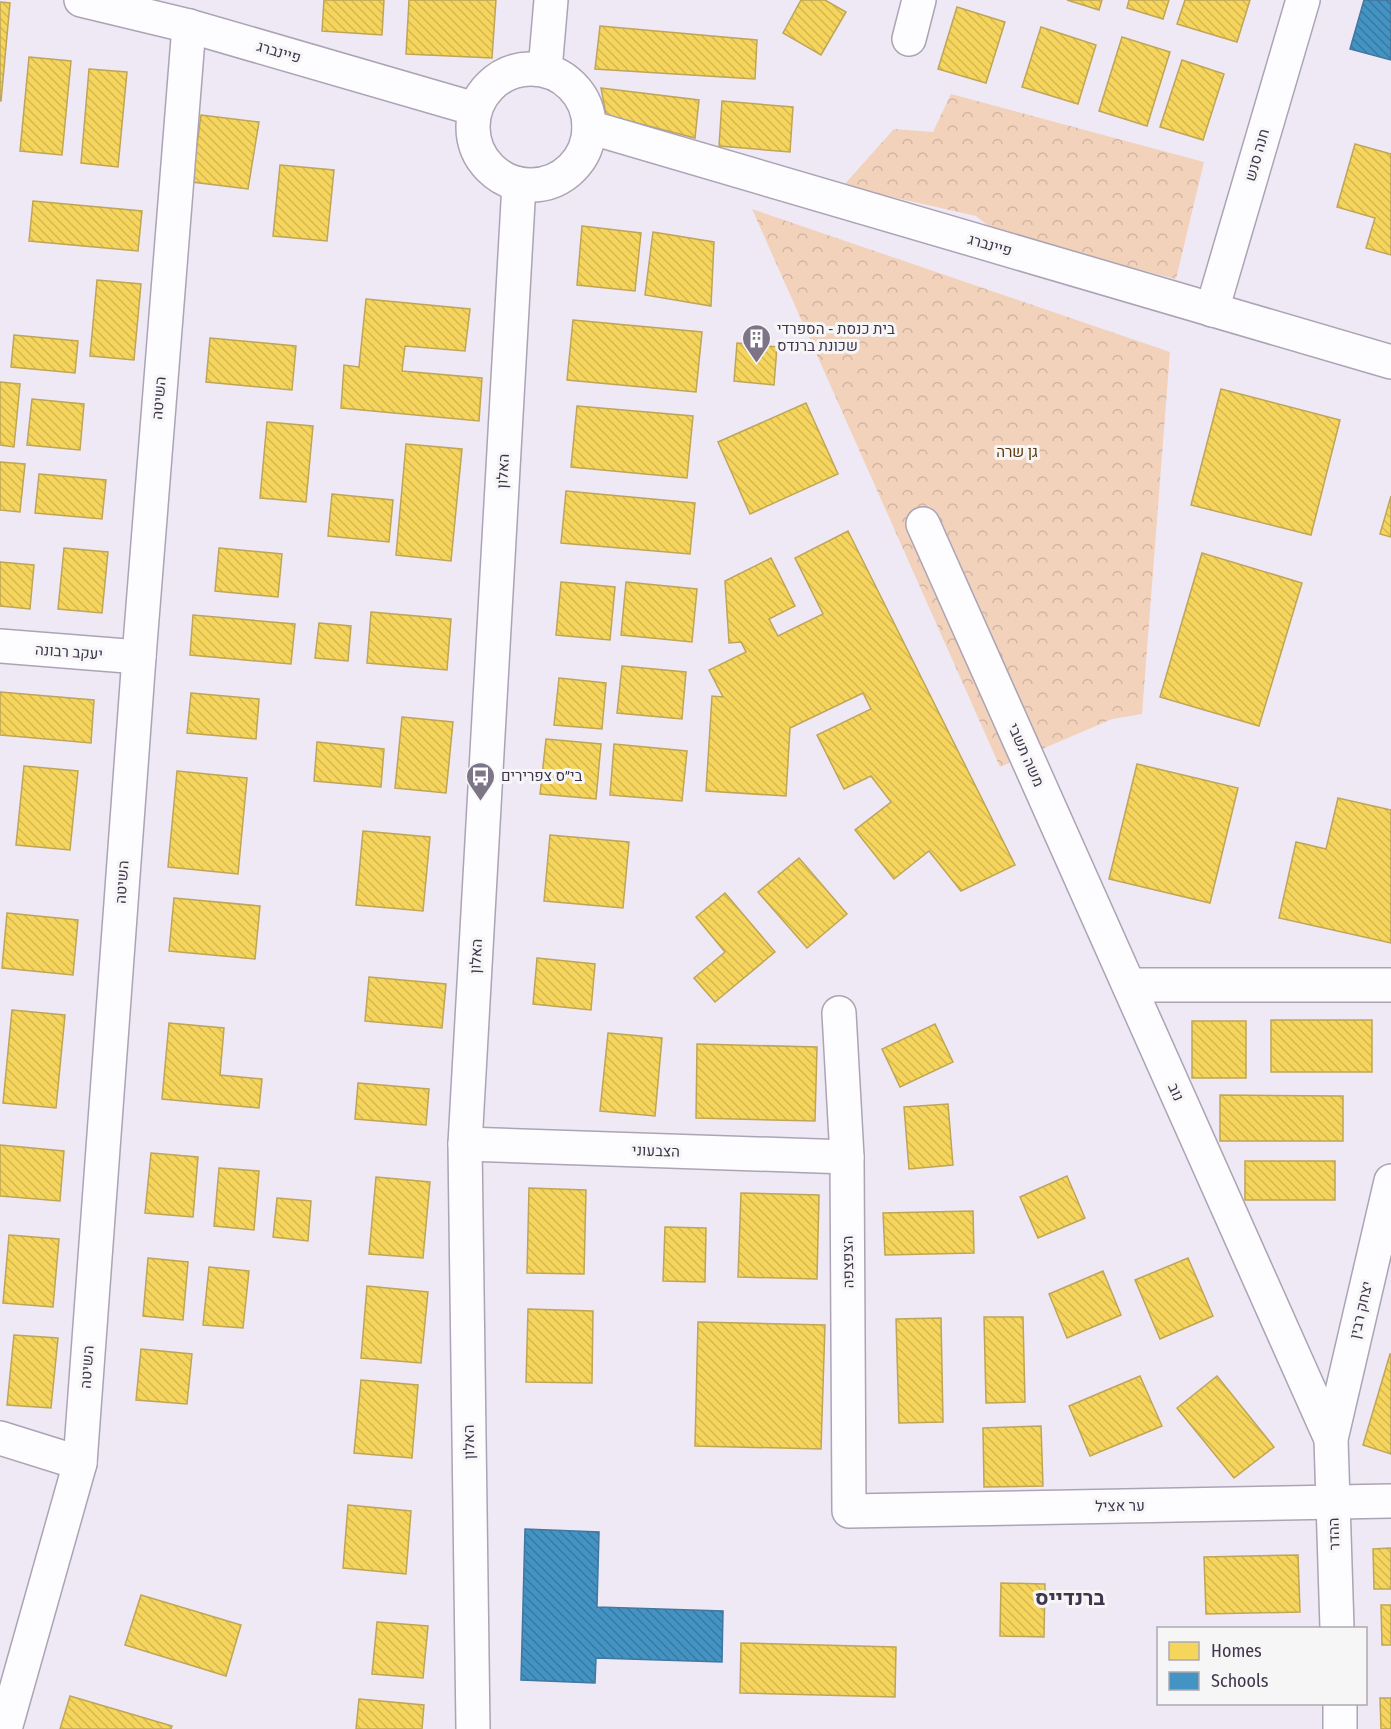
<svg xmlns="http://www.w3.org/2000/svg" width="1391" height="1729" font-family="'Fira Sans Condensed',Heebo,sans-serif">
  <style>
    .park { fill: url(#park-crowns) }
    .homes { fill: url(#homes-back-hatch); stroke: #bfa558; stroke-width: 1.5 }
    .schools { fill: url(#schools-back-hatch); stroke: #4277a0; stroke-width: 1.5 }
    .lines { fill: none; stroke-linecap: round; stroke-linejoin: round }
    .minor-casing { stroke: #aba4b4; stroke-width: 36 }
    .minor { stroke: #fdfcfe; stroke-width: 33 }
    .labels { text-anchor: middle; dominant-baseline: central; stroke-width: 6; stroke-linejoin: round; paint-order: stroke }
    .street-label { font-size: 15px; fill: #40354d; stroke: #f6f6f6 }
    .poi-label { font-size: 15px; fill: #40354d; stroke: #f6f6f6; text-anchor: start }
    .park-label { font-size: 15px; fill: #58350a; stroke: #f6f6f6 }
    .district-label { font-size: 21px; font-weight: bold; fill: #40354d; stroke: #f6f6f6 }
  </style>
  <defs>
    <pattern id="park-crowns" width="20" height="18" patternUnits="userSpaceOnUse" patternTransform="scale(1.5)"><rect width="20" height="18" fill="#f3d2bb"/><path d="M2 6a3 3 0 1 1 6 0M12 15a3 3 0 1 1 6 0" fill="none" stroke="#d1b5a2"/></pattern>
    <pattern id="homes-back-hatch" width="6" height="6" patternUnits="userSpaceOnUse" patternTransform="scale(1.5)"><rect width="6" height="6" fill="#f6d55c"/><path d="M-1 5l2 2M0 0l6 6M5-1l2 2" fill="none" stroke="#d4b752"/></pattern>
    <pattern id="schools-back-hatch" width="6" height="6" patternUnits="userSpaceOnUse" patternTransform="scale(1.5)"><rect width="6" height="6" fill="#4393c3"/><path d="M-1 5l2 2M0 0l6 6M5-1l2 2" fill="none" stroke="#3979a1"/></pattern>
  </defs>
  <rect width="100%" height="100%" fill="#efe9f6"/>
  <!-- park -->
  <g class="park">
    <path d="M 951,94 L 1204,162 L 1176,279 L 997,233 L 976,216 L 843,186 L 894,129 L 933,132 Z"/>
    <path d="M 752,209 L 1170,352 L 1142,714 L 1112,719 L 1000,767 Z"/>
  </g>
  <!-- homes -->
  <g class="homes">
    <path d="M 324,0 L 384,0 L 382,35 L 322,31 Z"/>
    <path d="M 409,0 L 496,0 L 492,58 L 406,54 Z"/>
    <path d="M 801,0 L 825,0 L 846,12 L 821,55 L 783,33 Z"/>
    <path d="M 1067,0 L 1102,0 L 1099,10 Z"/>
    <path d="M 1129,0 L 1169,0 L 1163,19 L 1127,8 Z"/>
    <path d="M 1185,0 L 1250,0 L 1237,42 L 1177,24 Z"/>
    <path d="M 0,2 L 10,3 L 1,101 L 0,101 Z"/>
    <path d="M 957,7 L 1005,22 L 986,83 L 938,69 Z"/>
    <path d="M 600,26 L 757,40 L 755,79 L 595,69 Z"/>
    <path d="M 1041,27 L 1096,45 L 1078,104 L 1022,87 Z"/>
    <path d="M 1122,37 L 1170,52 L 1147,126 L 1099,111 Z"/>
    <path d="M 29,57 L 71,61 L 62,155 L 20,151 Z"/>
    <path d="M 1182,60 L 1224,74 L 1203,140 L 1160,127 Z"/>
    <path d="M 89,69 L 127,72 L 118,167 L 81,163 Z"/>
    <path d="M 601,88 L 699,100 L 695,138 L 606,115 Z"/>
    <path d="M 722,101 L 793,107 L 790,152 L 719,146 Z"/>
    <path d="M 201,115 L 259,122 L 248,189 L 192,182 Z"/>
    <path d="M 1355,144 L 1391,154 L 1391,255 L 1366,248 L 1375,218 L 1337,207 Z"/>
    <path d="M 280,165 L 334,170 L 327,241 L 273,236 Z"/>
    <path d="M 33,201 L 142,211 L 138,251 L 29,241 Z"/>
    <path d="M 582,226 L 641,233 L 635,291 L 577,285 Z"/>
    <path d="M 653,232 L 714,242 L 711,306 L 645,295 Z"/>
    <path d="M 97,280 L 141,284 L 134,360 L 90,356 Z"/>
    <path d="M 366,299 L 470,309 L 465,351 L 405,346 L 402,371 L 482,378 L 479,421 L 341,408 L 344,365 L 359,367 Z"/>
    <path d="M 573,320 L 702,332 L 696,392 L 567,380 Z"/>
    <path d="M 14,335 L 78,341 L 75,373 L 11,367 Z"/>
    <path d="M 210,338 L 296,346 L 292,390 L 206,382 Z"/>
    <path d="M 737,343 L 777,347 L 774,385 L 734,381 Z"/>
    <path d="M 0,382 L 20,384 L 14,447 L 0,445 Z"/>
    <path d="M 1221,389 L 1340,420 L 1311,535 L 1191,505 Z"/>
    <path d="M 32,399 L 84,404 L 80,450 L 27,445 Z"/>
    <path d="M 806,403 L 838,474 L 750,514 L 718,442 Z"/>
    <path d="M 577,406 L 693,416 L 687,478 L 571,467 Z"/>
    <path d="M 267,422 L 313,426 L 306,502 L 260,498 Z"/>
    <path d="M 406,444 L 462,449 L 451,561 L 396,555 Z"/>
    <path d="M 0,462 L 25,464 L 20,512 L 0,510 Z"/>
    <path d="M 39,474 L 106,480 L 102,519 L 35,513 Z"/>
    <path d="M 566,491 L 695,503 L 690,554 L 561,543 Z"/>
    <path d="M 332,494 L 393,500 L 389,542 L 328,536 Z"/>
    <path d="M 1391,496 L 1391,537 L 1380,534 Z"/>
    <path d="M 848,531 L 1015,865 L 961,891 L 929,851 L 894,879 L 855,830 L 891,802 L 871,776 L 844,789 L 817,735 L 871,709 L 863,693 L 790,728 L 786,796 L 706,791 L 712,696 L 723,697 L 709,670 L 746,652 L 741,642 L 729,643 L 725,581 L 771,558 L 795,606 L 769,619 L 778,636 L 823,614 L 795,558 Z"/>
    <path d="M 64,548 L 108,552 L 102,613 L 58,609 Z"/>
    <path d="M 219,548 L 282,554 L 278,597 L 215,591 Z"/>
    <path d="M 1202,553 L 1302,583 L 1259,726 L 1160,697 Z"/>
    <path d="M 0,562 L 34,565 L 30,609 L 0,606 Z"/>
    <path d="M 561,582 L 615,587 L 610,640 L 556,635 Z"/>
    <path d="M 626,582 L 697,589 L 692,642 L 621,635 Z"/>
    <path d="M 371,612 L 451,619 L 447,670 L 367,663 Z"/>
    <path d="M 193,615 L 295,624 L 291,664 L 190,655 Z"/>
    <path d="M 319,623 L 351,626 L 348,661 L 315,658 Z"/>
    <path d="M 622,666 L 686,672 L 682,719 L 617,713 Z"/>
    <path d="M 559,678 L 606,683 L 602,729 L 554,725 Z"/>
    <path d="M 0,692 L 94,700 L 91,743 L 0,735 Z"/>
    <path d="M 191,693 L 259,699 L 256,739 L 187,733 Z"/>
    <path d="M 402,717 L 453,722 L 446,793 L 395,788 Z"/>
    <path d="M 546,739 L 601,744 L 596,799 L 540,794 Z"/>
    <path d="M 317,742 L 384,749 L 381,787 L 314,781 Z"/>
    <path d="M 614,744 L 687,751 L 682,801 L 610,795 Z"/>
    <path d="M 1137,764 L 1238,788 L 1210,903 L 1109,879 Z"/>
    <path d="M 24,766 L 78,771 L 70,850 L 16,845 Z"/>
    <path d="M 177,771 L 247,778 L 238,874 L 168,867 Z"/>
    <path d="M 1338,798 L 1391,810 L 1391,943 L 1279,918 L 1296,842 L 1326,849 Z"/>
    <path d="M 363,831 L 430,837 L 423,911 L 356,905 Z"/>
    <path d="M 550,835 L 629,842 L 623,908 L 544,901 Z"/>
    <path d="M 799,858 L 847,914 L 807,948 L 758,892 Z"/>
    <path d="M 725,893 L 775,952 L 715,1002 L 694,978 L 725,952 L 696,917 Z"/>
    <path d="M 174,898 L 260,906 L 255,959 L 169,951 Z"/>
    <path d="M 7,913 L 78,920 L 73,975 L 2,968 Z"/>
    <path d="M 537,958 L 595,964 L 591,1010 L 533,1004 Z"/>
    <path d="M 369,977 L 446,984 L 442,1028 L 365,1021 Z"/>
    <path d="M 12,1010 L 65,1015 L 56,1108 L 3,1103 Z"/>
    <rect x="1271" y="1020" width="101" height="52"/>
    <rect x="1192" y="1021" width="54" height="57"/>
    <path d="M 169,1023 L 224,1028 L 220,1075 L 262,1079 L 259,1108 L 162,1099 Z"/>
    <path d="M 935,1024 L 953,1062 L 900,1087 L 882,1049 Z"/>
    <path d="M 608,1033 L 662,1038 L 655,1116 L 600,1111 Z"/>
    <path d="M 697,1044 L 817,1047 L 815,1121 L 696,1118 Z"/>
    <path d="M 358,1083 L 429,1089 L 426,1125 L 355,1119 Z"/>
    <path d="M 1220,1095 L 1343,1096 L 1343,1141 L 1220,1141 Z"/>
    <path d="M 948,1104 L 953,1165 L 909,1169 L 904,1107 Z"/>
    <path d="M 0,1145 L 64,1151 L 60,1201 L 0,1196 Z"/>
    <path d="M 151,1153 L 198,1157 L 193,1217 L 145,1213 Z"/>
    <rect x="1245" y="1161" width="90" height="39"/>
    <path d="M 219,1168 L 259,1171 L 254,1230 L 214,1226 Z"/>
    <path d="M 1067,1176 L 1085,1218 L 1038,1238 L 1020,1197 Z"/>
    <path d="M 376,1177 L 430,1182 L 423,1258 L 369,1254 Z"/>
    <path d="M 529,1188 L 586,1190 L 584,1274 L 527,1273 Z"/>
    <path d="M 741,1193 L 819,1195 L 817,1279 L 738,1277 Z"/>
    <path d="M 277,1198 L 311,1201 L 308,1241 L 273,1237 Z"/>
    <path d="M 973,1211 L 974,1253 L 885,1255 L 883,1213 Z"/>
    <path d="M 665,1227 L 706,1228 L 705,1282 L 663,1281 Z"/>
    <path d="M 9,1235 L 59,1239 L 53,1307 L 3,1303 Z"/>
    <path d="M 148,1258 L 188,1262 L 183,1320 L 143,1316 Z"/>
    <path d="M 1188,1258 L 1213,1316 L 1160,1339 L 1135,1280 Z"/>
    <path d="M 209,1267 L 249,1271 L 243,1328 L 203,1325 Z"/>
    <path d="M 1103,1271 L 1121,1315 L 1067,1338 L 1049,1294 Z"/>
    <path d="M 367,1286 L 428,1292 L 421,1363 L 361,1358 Z"/>
    <path d="M 528,1309 L 593,1311 L 592,1383 L 526,1382 Z"/>
    <path d="M 984,1317 L 1023,1317 L 1025,1402 L 986,1403 Z"/>
    <path d="M 941,1318 L 943,1422 L 899,1423 L 896,1319 Z"/>
    <path d="M 698,1322 L 825,1325 L 821,1449 L 695,1446 Z"/>
    <path d="M 14,1335 L 58,1338 L 51,1408 L 7,1405 Z"/>
    <path d="M 141,1349 L 192,1354 L 187,1404 L 136,1400 Z"/>
    <path d="M 1390,1354 L 1391,1354 L 1391,1454 L 1363,1445 Z"/>
    <path d="M 1140,1376 L 1162,1426 L 1090,1456 L 1069,1406 Z"/>
    <path d="M 1217,1376 L 1274,1447 L 1234,1478 L 1177,1408 Z"/>
    <path d="M 361,1380 L 418,1385 L 412,1458 L 354,1453 Z"/>
    <path d="M 1041,1426 L 1043,1486 L 984,1487 L 983,1428 Z"/>
    <path d="M 348,1505 L 411,1511 L 406,1574 L 343,1568 Z"/>
    <path d="M 1391,1548 L 1391,1589 L 1374,1589 L 1373,1549 Z"/>
    <path d="M 1298,1555 L 1300,1612 L 1206,1614 L 1204,1557 Z"/>
    <path d="M 1001,1583 L 1045,1584 L 1044,1637 L 1000,1636 Z"/>
    <path d="M 141,1595 L 241,1625 L 226,1676 L 125,1645 Z"/>
    <path d="M 1381,1605 L 1391,1605 L 1391,1645 L 1382,1645 Z"/>
    <path d="M 377,1622 L 428,1626 L 423,1678 L 372,1674 Z"/>
    <path d="M 741,1643 L 896,1647 L 895,1697 L 740,1693 Z"/>
    <path d="M 70,1696 L 172,1726 L 171,1729 L 60,1729 Z"/>
    <path d="M 1380,1698 L 1391,1698 L 1391,1729 L 1381,1729 Z"/>
    <path d="M 359,1699 L 424,1705 L 422,1729 L 356,1729 Z"/>
  </g>
  <!-- schools -->
  <g class="schools">
    <path d="M 1364,0 L 1391,0 L 1391,60 L 1350,49 Z"/>
    <path d="M 525,1529 L 599,1532 L 597,1607 L 723,1611 L 722,1662 L 596,1658 L 595,1683 L 521,1680 Z"/>
  </g>
  <g class="lines">
    <defs>
      <g id="minor">
        <path d="M 81,0 L 189,26 L 475,109"/>
        <path d="M 909,39 L 919,0"/>
        <circle cx="531" cy="127" r="58"/>
        <path d="M 545,70 L 551,0"/>
        <path d="M 589,127 L 1391,362"/>
        <path d="M 1212,310 L 1303,0"/>
        <path d="M 923,524 L 1331,1439"/>
        <path d="M 0,646 L 139,657"/>
        <path d="M 1129,985 L 1391,985"/>
        <path d="M 839,1013 L 847,1157 L 849,1511 L 1391,1501"/>
        <path d="M 465,1144 L 847,1157"/>
        <path d="M 0,1438 L 80,1463"/>
        <path d="M 1337,1628 L 1331,1439 L 1391,1181"/>
        <path d="M 1340,1704 L 1340,1729"/>
        <path d="M 5,1729 L 80,1463 L 139,657 L 189,26"/>
        <path d="M 473,1729 L 465,1144 L 519,184"/>
      </g>
    </defs>
    <!-- minor casing -->
    <use href="#minor" class="minor-casing"/>
    <!-- minor -->
    <use href="#minor" class="minor"/>
  </g>
  <!-- icons -->
  <defs>
    <symbol id="building-pin" viewBox="-11 -11 22 30"><path d="M0 17L-7.5 6A9.5 9.5 0 1 1 7.5 6Z" fill="#7d7488" stroke="#f6f6f6"/><path d="M-4-6H4V6H1V3H-1V6H-4ZM-2.5-4.3h1.7v1.8h-1.7ZM.8-4.3h1.7v1.8H.8ZM-2.5-1h1.7V.8h-1.7ZM.8-1h1.7V.8H.8Z" fill="#fff"/></symbol>
    <symbol id="bus-pin" viewBox="-11 -11 22 30"><path d="M0 17L-7.5 6A9.5 9.5 0 1 1 7.5 6Z" fill="#7d7488" stroke="#f6f6f6"/><path d="M-5-6H5V4H4V6H2V4H-2V6H-4V4H-5ZM-3.5-4V0h7V-4ZM-3.5 1.2v1.5H-2V1.2ZM2 1.2v1.5H3.5V1.2Z" fill="#fff"/></symbol>
  </defs>
  <g fill-rule="evenodd">
    <use href="#building-pin" x="740" y="322" width="33" height="45"/>
    <use href="#bus-pin" x="464" y="760" width="33" height="45"/>
  </g>
  <g class="labels">
    <!-- street labels -->
    <g class="street-label">
      <text transform="translate(279 52) rotate(16)">פיינברג</text>
      <text transform="translate(1257 155) rotate(-74)">חנה סנש</text>
      <text transform="translate(990 245) rotate(16)">פיינברג</text>
      <text transform="translate(159 398) rotate(-85)">השיטה</text>
      <text transform="translate(503 471) rotate(-87)">האלון</text>
      <text transform="translate(69 652) rotate(4)">יעקב רבונה</text>
      <text transform="translate(1026 755) rotate(66)">משה תשבי</text>
      <text transform="translate(122 882) rotate(-86)">השיטה</text>
      <text transform="translate(476 956) rotate(-87)">האלון</text>
      <text transform="translate(1176 1092) rotate(66)">נוב</text>
      <text transform="translate(656 1151) rotate(2)">הצבעוני</text>
      <text transform="translate(848 1262) rotate(-91)">הצפצפה</text>
      <text transform="translate(1361 1310) rotate(-77)">יצחק רבין</text>
      <text transform="translate(87 1367) rotate(-86)">השיטה</text>
      <text transform="translate(469 1442) rotate(-91)">האלון</text>
      <text transform="translate(1120 1506) rotate(-1)">ער אציל</text>
      <text transform="translate(1334 1534) rotate(-92)">ההדר</text>
    </g>
    <!-- poi labels -->
    <g class="poi-label">
      <text x="777" y="329">בית כנסת - הספרדי<tspan x="777" dy="17">שכונת ברנדס</tspan></text>
      <text x="501" y="776">בי״ס צפרירים</text>
    </g>
    <!-- park labels -->
    <g class="park-label">
      <text x="1017" y="452">גן שרה</text>
    </g>
    <!-- district labels -->
    <g class="district-label">
      <text x="1070" y="1598">ברנדייס</text>
    </g>
  </g>
  <!-- legend -->
  <rect x="1157" y="1627" width="210" height="78" fill="#f6f6f6" stroke="#ada9b2" stroke-width="1.5"/>
  <rect x="1169" y="1642" width="30" height="18" fill="#f6d55c" stroke="#ada9b2" stroke-width="1.5"/>
  <text x="1211" y="1657" font-size="18" fill="#40354d">Homes</text>
  <rect x="1169" y="1672" width="30" height="18" fill="#4393c3" stroke="#ada9b2" stroke-width="1.5"/>
  <text x="1211" y="1687" font-size="18" fill="#40354d">Schools</text>
</svg>
